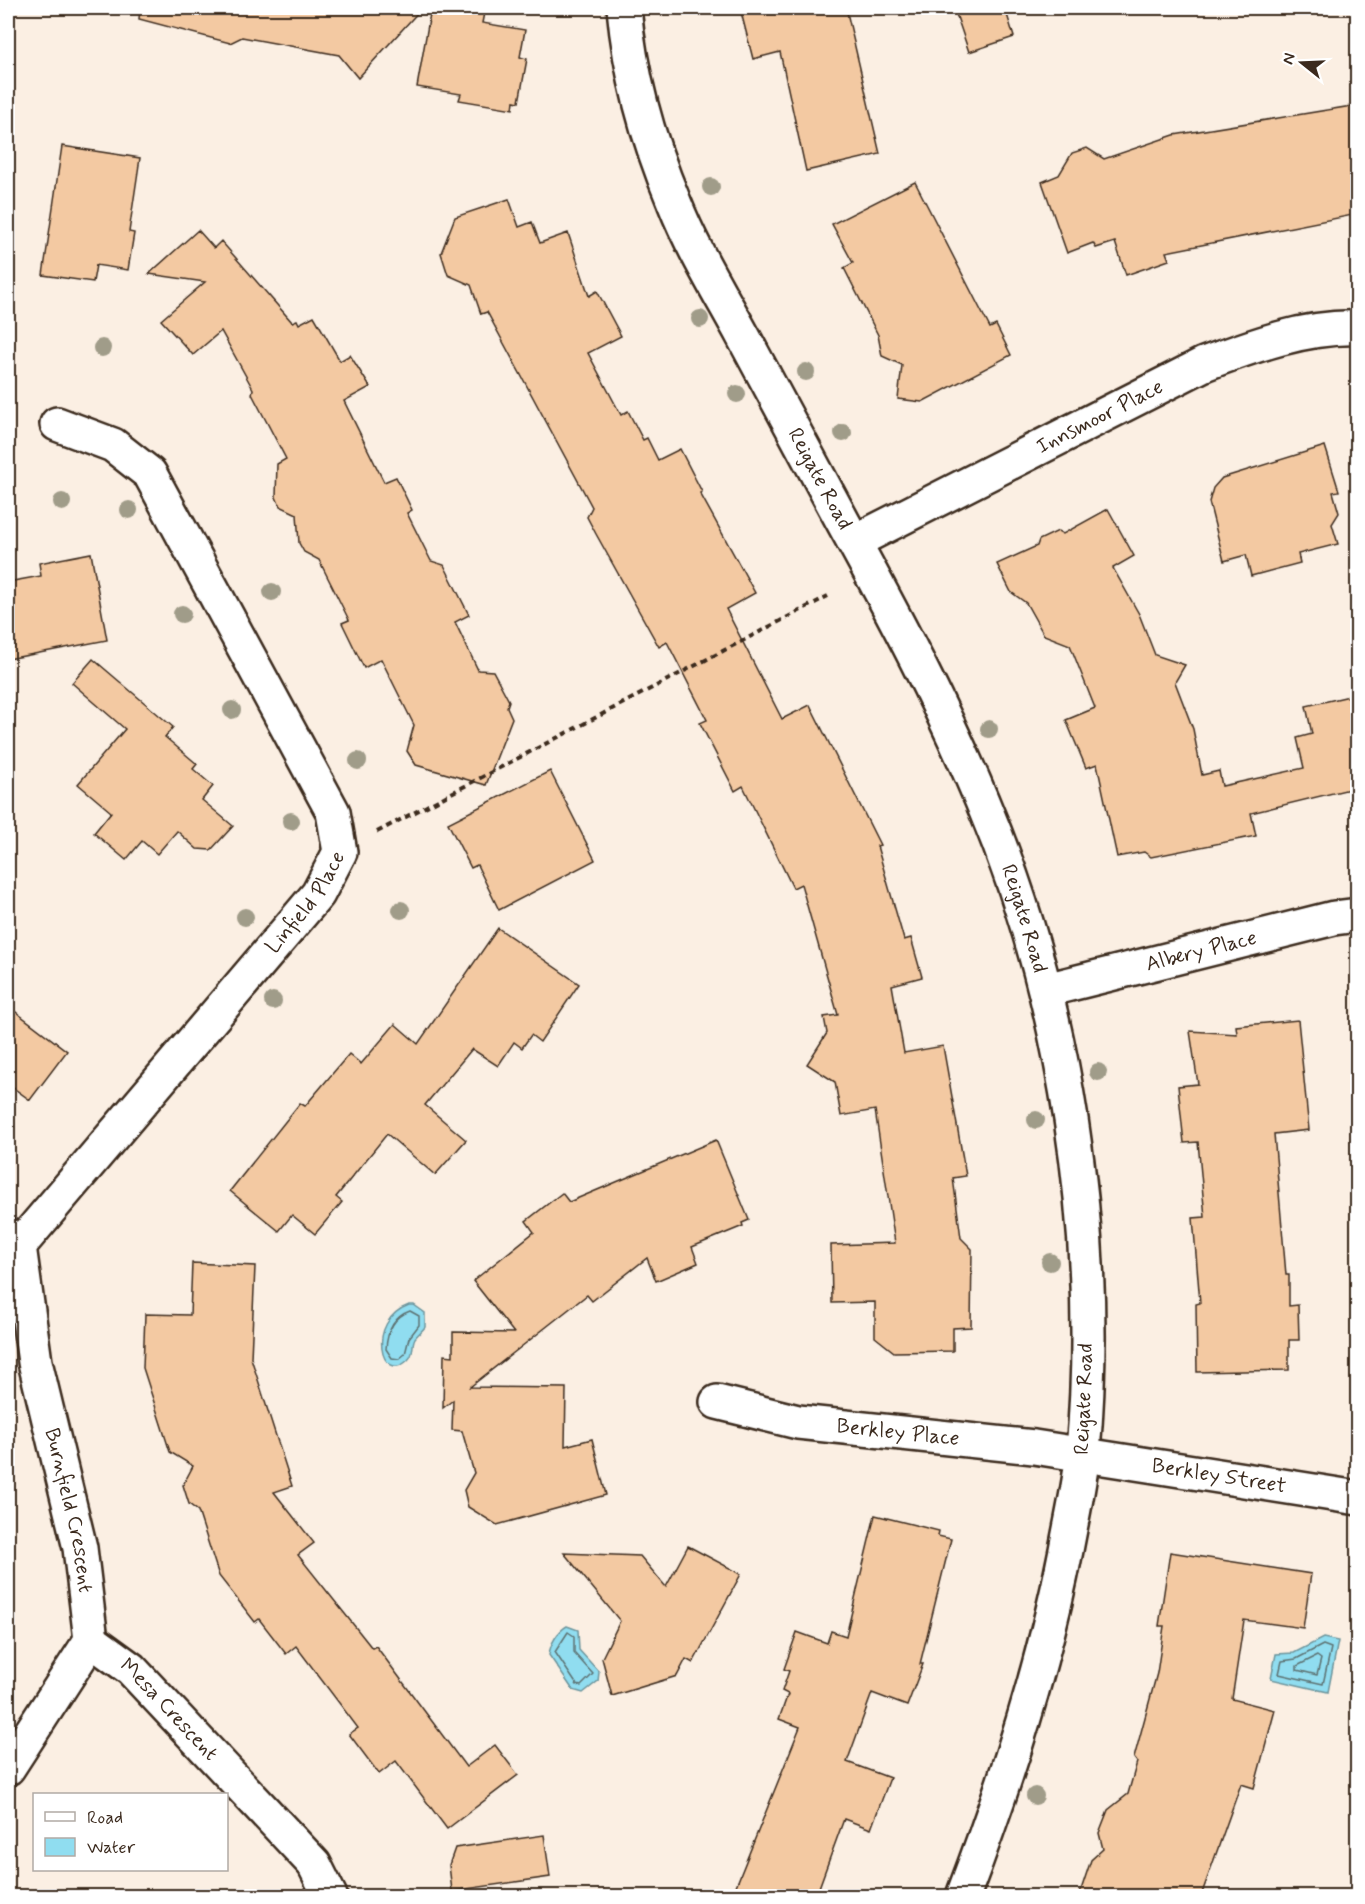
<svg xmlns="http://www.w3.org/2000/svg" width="1365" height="1904" font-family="Mynerve,sans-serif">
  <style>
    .water { fill: #90ddf0; stroke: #6e959c; stroke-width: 1.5 }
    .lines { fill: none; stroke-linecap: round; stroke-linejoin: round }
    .shore { stroke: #5d7272; stroke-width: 1.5 }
    .building { fill: #f3c9a2; stroke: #3b2a1e; stroke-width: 1.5 }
    .minor-casing { stroke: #3b2a1e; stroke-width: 38 }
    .tertiary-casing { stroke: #3b2a1e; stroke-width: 38 }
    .path { stroke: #3b2a1e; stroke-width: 4; stroke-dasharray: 6 4.5; stroke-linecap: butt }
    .minor { stroke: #fff; stroke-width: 33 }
    .tertiary { stroke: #fff; stroke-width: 33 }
    .tree { fill: #a09c89 }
    .labels { text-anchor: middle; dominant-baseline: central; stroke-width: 4.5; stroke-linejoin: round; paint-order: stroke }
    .street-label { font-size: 21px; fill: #3b2a1e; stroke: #fff }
  </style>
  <rect width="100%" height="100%" fill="#fbefe3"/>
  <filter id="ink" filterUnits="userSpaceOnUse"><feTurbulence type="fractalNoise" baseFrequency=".0167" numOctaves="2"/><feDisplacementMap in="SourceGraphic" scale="12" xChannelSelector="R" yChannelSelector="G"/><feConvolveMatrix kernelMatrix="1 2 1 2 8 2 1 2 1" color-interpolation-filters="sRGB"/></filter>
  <g filter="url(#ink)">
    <!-- water -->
    <g class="water">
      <path d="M 409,1305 L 414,1305 L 425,1313 L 425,1327 C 422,1331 418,1334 415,1338 C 411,1345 415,1354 408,1360 C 381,1386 365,1321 409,1305 Z"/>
      <path d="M 567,1626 L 578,1630 L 579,1650 L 599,1672 L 598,1681 L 583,1693 L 573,1690 L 549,1655 C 550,1644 558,1631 567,1626 Z"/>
      <path d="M 1323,1638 L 1338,1641 L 1328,1692 L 1271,1679 L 1276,1654 L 1294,1653 Z"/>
    </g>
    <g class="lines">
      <!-- shore -->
      <g class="shore">
        <path d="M 410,1311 L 419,1316 L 419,1325 L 409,1338 L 405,1354 L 399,1359 L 392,1358 L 386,1349 C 387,1332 393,1317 410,1311 Z"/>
        <path d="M 568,1632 L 574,1636 L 574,1653 L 593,1674 L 581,1686 L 577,1685 L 555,1652 Z"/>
        <path d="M 1323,1645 L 1331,1648 L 1323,1684 L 1279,1674 L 1282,1661 L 1296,1659 Z"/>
        <path d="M 1317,1656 L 1321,1659 L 1317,1675 L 1297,1670 L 1297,1666 Z"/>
      </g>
    </g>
    <!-- building -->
    <g class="building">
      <path d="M 140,8 L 422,8 L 358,78 L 339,55 L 242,37 L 230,43 L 139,19 Z"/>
      <path d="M 431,8 L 485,8 L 482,23 L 525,30 L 520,57 L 527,59 L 519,102 L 514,101 L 513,109 L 459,100 L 461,94 L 417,87 Z"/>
      <path d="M 740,8 L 846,8 L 880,154 L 806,171 L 780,52 L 753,59 Z"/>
      <path d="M 954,8 L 1005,8 L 1014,37 L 969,52 Z"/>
      <path d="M 1358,105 L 1358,214 L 1166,252 L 1169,260 L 1126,275 L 1115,242 L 1096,248 L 1093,243 L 1067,253 L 1042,182 L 1059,175 L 1072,153 L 1087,148 L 1104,159 L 1174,135 Z"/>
      <path d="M 62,146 L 140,158 L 129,232 L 134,233 L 128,270 L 96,265 L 93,282 L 43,275 Z"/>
      <path d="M 915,182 L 990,328 L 996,325 L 1011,355 L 922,402 L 898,399 L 902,365 L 882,356 L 878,335 L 844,268 L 853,263 L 832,224 Z"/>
      <path d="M 509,199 L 519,227 L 532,222 L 540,243 L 568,233 L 589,296 L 597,291 L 621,336 L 588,353 L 621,415 L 628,411 L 643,440 L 647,438 L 658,460 L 680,449 L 702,492 L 700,493 L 755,593 L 726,609 L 782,719 L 810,705 L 880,845 L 877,846 L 904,940 L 911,938 L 922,977 L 892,985 L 904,1053 L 943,1046 L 966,1176 L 953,1178 L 961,1238 L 972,1249 L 971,1327 L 953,1328 L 953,1351 L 894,1352 L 875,1337 L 875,1302 L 832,1303 L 831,1245 L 895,1243 L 875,1110 L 841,1116 L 835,1082 L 807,1064 L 827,1033 L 824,1017 L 838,1015 L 801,884 L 793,888 L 743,786 L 735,791 L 700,723 L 707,720 L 667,642 L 659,647 L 596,534 L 587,517 L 592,507 L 487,312 L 481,314 L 471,285 L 448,275 L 441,253 L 455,217 Z"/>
      <path d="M 198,230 L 214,248 L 221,241 L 292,322 L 297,320 L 299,324 L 314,316 L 340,361 L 350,355 L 370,387 L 344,401 L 384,482 L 396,477 L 412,510 L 407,513 L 431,561 L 444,565 L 469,615 L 455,622 L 478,670 L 493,671 L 509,701 L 507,707 L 512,718 L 486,785 L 416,765 L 407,751 L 414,725 L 381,659 L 364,668 L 342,623 L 349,620 L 319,560 L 304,552 L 299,543 L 297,514 L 280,506 L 276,497 L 277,464 L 286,459 L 252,394 L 253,389 L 221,331 L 193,355 L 161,320 L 205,282 L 149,274 Z"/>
      <path d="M 1325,446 L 1339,491 L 1333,492 L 1339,513 L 1332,524 L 1338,544 L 1298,554 L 1300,563 L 1251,576 L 1246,555 L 1224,561 L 1209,502 L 1213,488 L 1222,478 Z"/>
      <path d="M 1108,509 L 1134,556 L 1113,568 L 1139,614 L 1155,655 L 1185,665 L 1175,682 L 1193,729 L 1202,775 L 1219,771 L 1222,786 L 1304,768 L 1297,738 L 1312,734 L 1306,706 L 1358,694 L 1358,787 L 1251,813 L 1256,836 L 1151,857 L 1144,852 L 1117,857 L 1097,764 L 1086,768 L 1066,720 L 1095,708 L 1070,645 L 1044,635 L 1026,603 L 1011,592 L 997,564 L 1037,546 L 1039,540 L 1058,531 L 1063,534 Z"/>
      <path d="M 91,553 L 107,640 L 8,659 L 8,582 L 41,576 L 39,563 Z"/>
      <path d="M 93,659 L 173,727 L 165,737 L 197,764 L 193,769 L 213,786 L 202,800 L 233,826 L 211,850 L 197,849 L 177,831 L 157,854 L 142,841 L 126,860 L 94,833 L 111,812 L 78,784 L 125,729 L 72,683 Z"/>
      <path d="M 550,771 L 595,860 L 499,910 L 477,865 L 471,868 L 448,823 Z"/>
      <path d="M 498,928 L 579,984 L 540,1042 L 531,1035 L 522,1048 L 514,1042 L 498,1066 L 472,1049 L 425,1105 L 466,1140 L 435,1175 L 387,1134 L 336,1197 L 342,1202 L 315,1234 L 292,1215 L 279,1231 L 230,1191 L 300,1103 L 305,1106 L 349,1054 L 361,1064 L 395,1024 L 418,1044 Z"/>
      <path d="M 8,1006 L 67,1051 L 30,1100 L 8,1084 Z"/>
      <path d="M 1298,1020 L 1309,1130 L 1274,1134 L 1286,1275 L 1289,1275 L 1289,1306 L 1298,1305 L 1299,1340 L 1289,1340 L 1289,1370 L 1197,1372 L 1196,1304 L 1200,1303 L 1193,1218 L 1205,1217 L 1198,1142 L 1184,1143 L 1178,1086 L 1198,1084 L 1190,1031 L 1237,1034 L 1236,1026 Z"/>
      <path d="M 716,1140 L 749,1220 L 742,1223 L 743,1226 L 692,1247 L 698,1263 L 656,1281 L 647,1258 L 592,1301 L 587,1295 L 470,1387 L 566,1388 L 565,1446 L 592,1439 L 606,1495 L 497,1525 L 468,1507 L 464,1490 L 474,1473 L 462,1431 L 452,1430 L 453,1400 L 443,1408 L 444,1355 L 453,1356 L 453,1332 L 514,1333 L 473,1281 L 534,1232 L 526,1221 L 562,1193 L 569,1202 Z"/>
      <path d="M 192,1263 L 255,1266 L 251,1358 L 292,1486 L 274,1492 L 314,1543 L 298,1555 L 372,1648 L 376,1646 L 466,1767 L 495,1745 L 518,1775 L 447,1829 L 396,1761 L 379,1774 L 349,1734 L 358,1728 L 296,1646 L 286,1654 L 259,1619 L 255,1622 L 219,1576 L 198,1511 L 189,1504 L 183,1485 L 193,1466 L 170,1452 L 143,1368 L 145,1314 L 190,1315 Z"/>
      <path d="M 875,1515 L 939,1531 L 938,1536 L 951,1539 L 920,1664 L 923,1664 L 907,1706 L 872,1693 L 847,1762 L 890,1778 L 871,1829 L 844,1819 L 816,1896 L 732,1896 L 800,1727 L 779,1719 L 788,1694 L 782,1691 L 789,1671 L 784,1669 L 797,1632 L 827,1643 L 831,1631 L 846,1636 Z"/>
      <path d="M 688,1546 L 741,1574 L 693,1663 L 686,1659 L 677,1676 L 612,1696 L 602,1658 L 620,1621 L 564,1553 L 640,1556 L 666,1587 Z"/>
      <path d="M 1170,1552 L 1311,1574 L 1303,1628 L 1244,1620 L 1232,1699 L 1275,1710 L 1254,1788 L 1241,1784 L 1201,1896 L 1079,1896 L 1091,1860 L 1103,1849 L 1099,1833 L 1108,1810 L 1128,1794 L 1137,1762 L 1134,1758 L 1157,1673 L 1164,1626 L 1159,1626 Z"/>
      <path d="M 544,1835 L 550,1877 L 452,1891 L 449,1865 L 455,1848 Z"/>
    </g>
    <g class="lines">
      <defs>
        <g id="minor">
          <path id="s1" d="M 854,542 L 1204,364 C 1252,346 1306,326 1358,328"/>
          <path id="s2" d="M 1046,990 L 1334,918 L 1358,915"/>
          <path id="s3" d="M 8,1235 L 19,1246 L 35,1362 L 80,1548 L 91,1640 L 8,1768"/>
          <path id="s4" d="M 19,1246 L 318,894 L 340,852 L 333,812 L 150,474 L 113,445 L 57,424"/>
          <path id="s5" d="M 717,1402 L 798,1422 L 1034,1447 L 1358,1498"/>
          <path id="s6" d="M 91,1640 L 131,1669 L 314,1864 L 330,1896"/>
        </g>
        <g id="tertiary">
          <path id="s7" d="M 624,8 C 630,74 648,140 674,202 C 692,248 719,292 743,336 C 776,398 809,460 843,522 C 893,613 942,705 982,801 C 1066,999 1102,1237 1083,1451 C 1080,1484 1072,1517 1066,1550 C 1043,1669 1006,1783 963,1896"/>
        </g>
      </defs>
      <!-- minor casing -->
      <use href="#minor" class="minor-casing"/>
      <!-- tertiary casing -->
      <use href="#tertiary" class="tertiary-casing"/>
      <!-- path -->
      <path class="path" d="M 377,832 L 828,596"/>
      <!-- minor -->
      <use href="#minor" class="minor"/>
      <!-- tertiary -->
      <use href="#tertiary" class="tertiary"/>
    </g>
    <!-- trees -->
    <g class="tree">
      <circle cx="711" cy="187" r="9"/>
      <circle cx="700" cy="319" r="9"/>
      <circle cx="102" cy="348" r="9"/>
      <circle cx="806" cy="372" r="9"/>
      <circle cx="737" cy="394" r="9"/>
      <circle cx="843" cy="433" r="9"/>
      <circle cx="62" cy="502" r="9"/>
      <circle cx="129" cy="510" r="9"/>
      <circle cx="272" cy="592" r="9"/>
      <circle cx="182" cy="614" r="9"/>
      <circle cx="232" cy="710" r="9"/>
      <circle cx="989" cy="729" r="9"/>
      <circle cx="358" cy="761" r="9"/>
      <circle cx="291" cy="821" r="9"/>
      <circle cx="401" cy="910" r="9"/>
      <circle cx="245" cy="917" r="9"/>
      <circle cx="273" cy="1001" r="9"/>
      <circle cx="1098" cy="1072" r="9"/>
      <circle cx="1036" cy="1120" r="9"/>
      <circle cx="1050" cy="1262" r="9"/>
      <circle cx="1035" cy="1796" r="9"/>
    </g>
  </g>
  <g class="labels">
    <!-- street labels -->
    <g class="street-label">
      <text stroke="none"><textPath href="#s1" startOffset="276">Innsmoor Place</textPath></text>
      <text stroke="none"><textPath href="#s7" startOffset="514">Reigate Road</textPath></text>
      <text stroke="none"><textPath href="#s4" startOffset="448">Linfield Place</textPath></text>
      <text stroke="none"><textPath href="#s7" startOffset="1000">Reigate Road</textPath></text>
      <text stroke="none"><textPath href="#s2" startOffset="160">Albery Place</textPath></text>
      <text transform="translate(1084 1399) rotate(-88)">Reigate Road</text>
      <text stroke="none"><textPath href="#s5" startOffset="184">Berkley Place</textPath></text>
      <text stroke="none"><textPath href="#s5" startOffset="508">Berkley Street</textPath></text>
      <text stroke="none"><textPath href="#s3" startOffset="285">Burnfield Crescent</textPath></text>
      <text stroke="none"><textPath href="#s6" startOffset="105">Mesa Crescent</textPath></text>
    </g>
  </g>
  <!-- margin -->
  <rect width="1365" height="1904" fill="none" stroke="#fff" stroke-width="30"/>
  <rect x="15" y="15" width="1335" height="1874" fill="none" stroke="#3b2a1e" stroke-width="2" filter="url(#ink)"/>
  <!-- legend -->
  <rect x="33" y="1793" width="195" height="78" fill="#ffffff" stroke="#b1aaa5" stroke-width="1.5"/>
  <rect x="45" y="1812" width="30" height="9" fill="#ffffff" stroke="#b1aaa5" stroke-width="1.5"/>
  <text x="87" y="1823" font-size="18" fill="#3b2a1e">Road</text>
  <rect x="45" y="1838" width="30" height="18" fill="#90ddf0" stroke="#b1aaa5" stroke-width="1.5"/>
  <text x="87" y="1853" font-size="18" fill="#3b2a1e">Water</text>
  <!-- north arrow -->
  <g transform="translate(1302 63) rotate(288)" stroke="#ffffff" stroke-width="4.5" paint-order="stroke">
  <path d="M0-4.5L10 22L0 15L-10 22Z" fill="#3b2a1e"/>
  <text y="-9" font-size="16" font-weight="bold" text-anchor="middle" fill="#3b2a1e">N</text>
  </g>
</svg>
